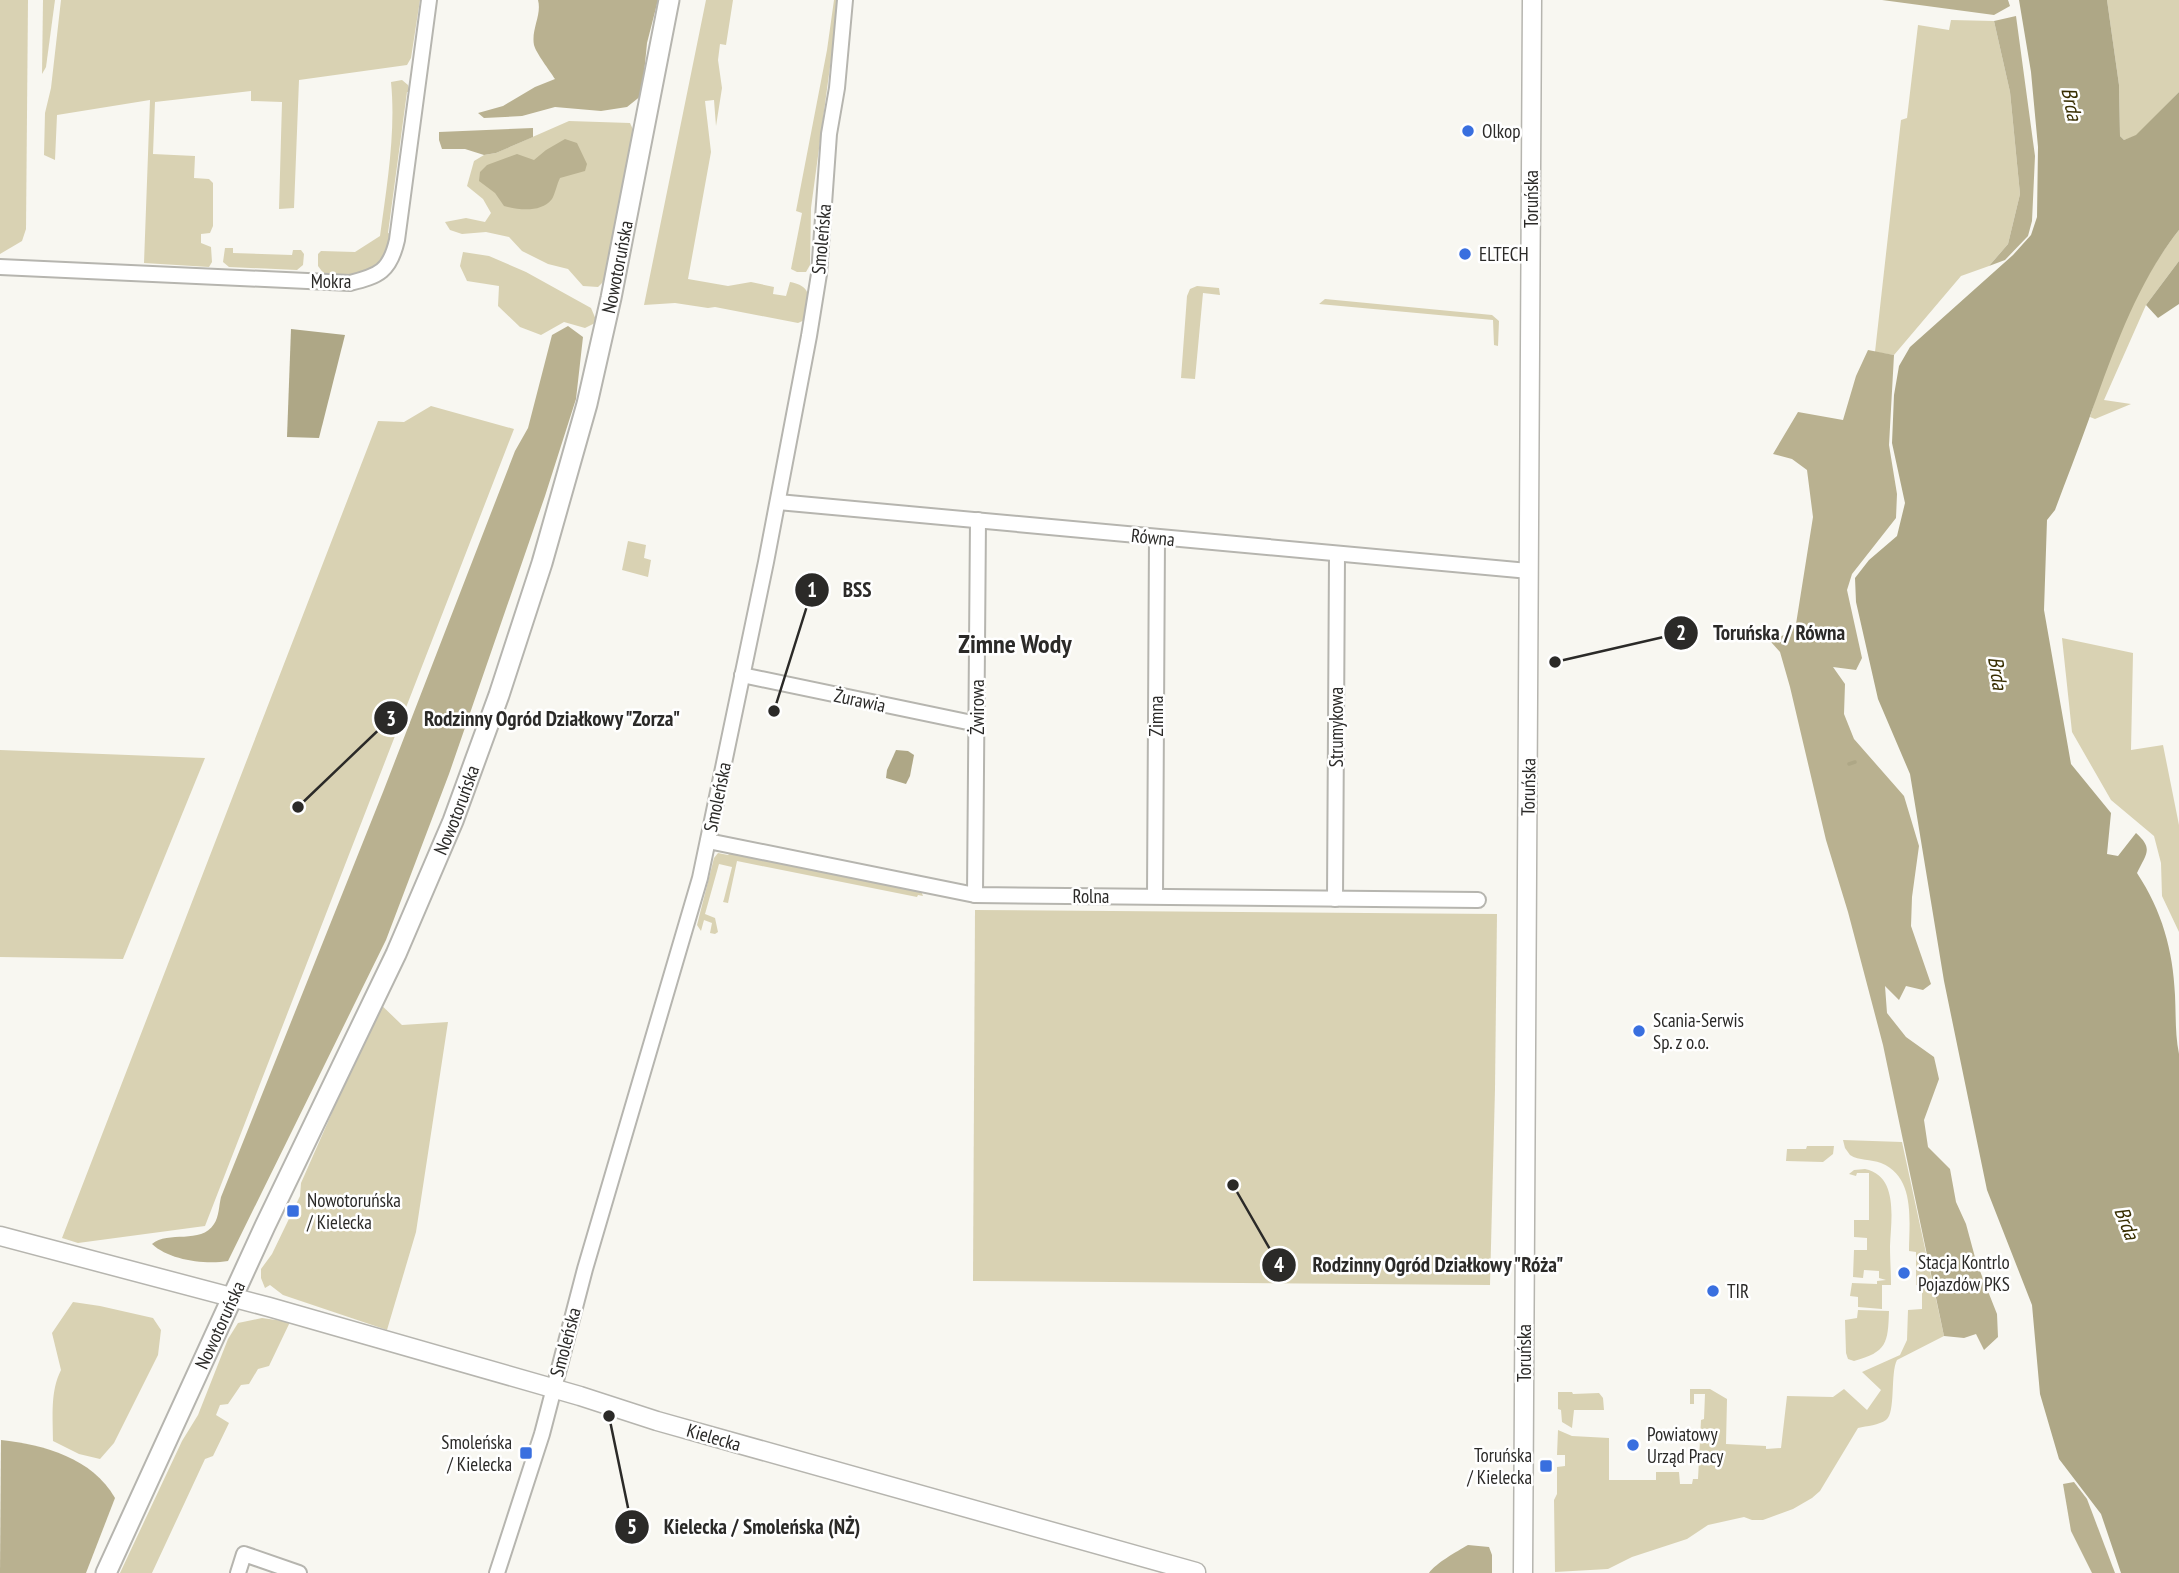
<svg xmlns="http://www.w3.org/2000/svg" width="2179" height="1573" font-family="'PT Sans Narrow',sans-serif">
  <style>
    .green { fill: #d9d2b3 }
    .forest { fill: #b9b190 }
    .water { fill: #aea786 }
    .lines { fill: none; stroke-linecap: round; stroke-linejoin: round }
    .stream { stroke: #aea786; stroke-width: 3.5 }
    .minor-casing { stroke: #b6b5af; stroke-width: 18 }
    .tertiary-casing { stroke: #b6b5af; stroke-width: 21 }
    .secondary-casing { stroke: #b6b5af; stroke-width: 23 }
    .minor { stroke: #fff; stroke-width: 14 }
    .tertiary { stroke: #fff; stroke-width: 18 }
    .secondary { stroke: #fff; stroke-width: 19 }
    .poi-dot { fill: #396fdf; stroke: #fff; stroke-width: 2.5 }
    .labels { text-anchor: middle; dominant-baseline: central; stroke-width: 5; stroke-linejoin: round; paint-order: stroke }
    .poi-label { font-size: 19px; fill: #2b2a28; stroke: #fff; text-anchor: start }
    .street-label { font-size: 19px; fill: #2b2a28; stroke: #fff }
    .water-label { font-size: 21px; font-style: italic; fill: #382e01; stroke: #fff }
    .district-label { font-size: 26px; font-weight: bold; fill: #2b2a28; stroke: #fff }
    .leader { fill: none; stroke: #2b2a28; stroke-width: 2.5 }
    .callout-dot { fill: #2b2a28; stroke: #fff; stroke-width: 2.5 }
    .mark-label { font-size: 21px; text-anchor: middle; font-weight: bold; fill: #fff }
    .callout-label { font-size: 21px; text-anchor: middle; font-weight: bold; fill: #2b2a28; stroke: #fff; stroke-width: 5; stroke-linejoin: round; paint-order: stroke }
  </style>
  <rect width="100%" height="100%" fill="#f8f7f1"/>
  <!-- green -->
  <g class="green">
    <path d="M 0,0 L 28,0 L 26,229 L 22,241 L 0,254 Z"/>
    <path d="M 43,0 L 55,0 L 46,67 L 42,74 Z"/>
    <path d="M 61,0 L 420,0 L 411,58 L 407,65 L 299,80 L 294,208 L 279,209 L 282,102 L 251,101 L 251,91 L 155,102 L 153,154 L 195,156 L 194,178 L 209,179 L 213,183 L 213,226 L 210,233 L 201,234 L 201,243 L 211,247 L 212,262 L 209,267 L 144,263 L 150,100 L 57,115 L 55,160 L 44,155 L 45,113 L 51,88 Z"/>
    <path d="M 706,0 L 733,0 L 726,45 L 720,44 L 718,60 L 722,88 L 716,126 L 714,100 L 705,101 L 711,152 L 688,279 L 728,286 L 751,282 L 774,287 L 773,294 L 786,296 L 790,282 C 813,286 810,300 807,319 L 798,323 L 715,307 L 708,308 L 675,303 L 644,305 Z"/>
    <path d="M 834,0 L 839,0 L 811,208 L 810,265 L 806,272 L 797,272 L 791,269 L 802,213 L 796,211 L 827,50 Z"/>
    <path d="M 2107,0 L 2179,0 L 2179,92 L 2136,136 L 2124,140 L 2120,136 L 2119,85 Z"/>
    <path d="M 1951,20 L 1994,21 L 2010,92 L 2020,194 L 2008,244 L 1989,266 L 1961,276 L 1894,355 L 1875,352 L 1901,120 L 1907,118 L 1918,25 L 1949,30 Z"/>
    <path d="M 402,80 L 408,85 L 410,92 L 407,92 L 388,233 L 391,234 C 385,274 360,280 324,274 L 318,266 L 318,254 L 321,251 L 355,252 L 380,236 C 387,185 396,131 391,82 Z"/>
    <path d="M 569,121 L 630,123 L 636,136 L 604,281 L 598,287 L 583,286 L 568,269 L 548,264 L 522,251 L 509,237 L 486,232 L 462,234 L 450,230 L 445,222 L 466,218 L 485,222 L 491,213 L 483,199 L 467,186 L 474,161 L 484,155 L 496,153 Z"/>
    <path d="M 2179,230 L 2179,261 L 2146,305 L 2104,400 L 2131,404 L 2095,419 L 2090,417 C 2110,352 2136,284 2179,230 Z"/>
    <path d="M 225,248 L 233,248 L 233,253 L 292,255 L 293,250 L 301,250 L 304,254 L 303,265 L 297,270 L 229,267 L 223,262 Z"/>
    <path d="M 463,252 L 489,256 L 526,272 L 591,308 L 597,322 L 585,328 L 564,322 L 541,335 L 520,327 L 498,306 L 499,286 L 467,281 L 460,266 Z"/>
    <path d="M 1197,286 L 1219,288 L 1220,295 L 1203,293 L 1195,379 L 1181,378 L 1187,296 L 1190,289 Z"/>
    <path d="M 1325,299 L 1492,315 L 1499,321 L 1498,346 L 1494,345 L 1493,320 L 1319,304 Z"/>
    <path d="M 431,406 L 514,429 L 205,1226 L 78,1243 L 62,1238 L 378,421 L 404,422 Z"/>
    <path d="M 628,541 L 646,545 L 644,558 L 651,560 L 648,577 L 622,570 Z"/>
    <path d="M 2062,638 L 2133,653 L 2131,750 L 2163,745 L 2179,825 L 2179,932 L 2162,896 L 2161,863 L 2154,836 L 2111,800 L 2072,732 Z"/>
    <path d="M 0,750 L 205,758 L 123,959 L 0,957 Z"/>
    <path d="M 731,852 L 921,891 L 923,896 L 918,895 L 917,897 L 737,861 L 728,903 L 723,902 L 724,899 L 732,867 L 719,864 L 705,914 L 715,918 L 718,932 L 715,934 L 710,933 L 712,923 L 704,920 L 701,931 L 697,925 L 714,858 L 718,853 L 728,855 Z"/>
    <path d="M 975,910 L 1497,914 L 1495,1089 L 1490,1285 L 973,1281 Z"/>
    <path d="M 374,998 L 402,1025 L 448,1022 L 416,1232 L 387,1330 L 283,1295 L 270,1285 L 265,1288 L 261,1278 L 261,1269 L 272,1254 L 300,1196 L 301,1183 L 331,1115 Z"/>
    <path d="M 1843,1140 L 1902,1142 L 1944,1336 L 1897,1360 C 1890,1373 1896,1413 1886,1420 C 1879,1425 1867,1426 1858,1428 L 1820,1491 L 1812,1498 L 1793,1509 L 1763,1520 L 1752,1520 L 1744,1517 L 1708,1525 L 1687,1539 L 1632,1557 L 1608,1569 L 1555,1572 L 1554,1500 L 1557,1494 L 1557,1467 L 1565,1466 L 1565,1455 L 1557,1455 L 1558,1430 L 1572,1436 L 1609,1438 L 1609,1480 L 1656,1480 L 1656,1472 L 1679,1472 L 1680,1484 L 1692,1484 L 1693,1479 L 1698,1479 L 1701,1420 L 1704,1419 L 1705,1394 L 1694,1394 L 1694,1404 L 1690,1404 L 1690,1389 L 1710,1389 L 1727,1399 L 1726,1444 L 1766,1446 L 1766,1449 L 1781,1448 L 1787,1396 L 1833,1397 L 1844,1389 L 1867,1410 L 1881,1390 L 1862,1372 L 1900,1355 L 1907,1340 L 1908,1310 L 1922,1309 L 1922,1286 L 1916,1285 L 1916,1252 L 1909,1251 C 1909,1222 1916,1177 1881,1163 C 1871,1159 1859,1161 1850,1155 L 1845,1148 Z"/>
    <path d="M 1807,1146 L 1834,1146 L 1833,1154 L 1823,1162 L 1786,1161 L 1787,1149 L 1806,1149 Z"/>
    <path d="M 1865,1169 C 1899,1176 1891,1220 1890,1246 C 1890,1259 1891,1271 1891,1285 L 1882,1285 L 1882,1309 L 1858,1307 L 1858,1297 L 1850,1296 L 1852,1283 L 1877,1284 L 1877,1281 L 1886,1280 L 1879,1278 L 1879,1271 L 1864,1270 L 1863,1278 L 1853,1277 L 1854,1250 L 1867,1250 L 1867,1238 L 1854,1237 L 1854,1220 L 1869,1220 L 1869,1173 L 1857,1173 L 1856,1176 L 1849,1174 L 1854,1170 Z"/>
    <path d="M 73,1302 L 100,1306 L 153,1318 L 161,1330 L 158,1355 L 114,1443 L 100,1459 L 79,1454 L 53,1441 C 53,1416 50,1392 61,1370 L 52,1333 Z"/>
    <path d="M 1858,1310 L 1889,1311 C 1888,1343 1887,1352 1854,1361 L 1848,1359 L 1846,1353 L 1845,1320 L 1857,1318 Z"/>
    <path d="M 262,1318 L 290,1322 L 269,1366 L 258,1369 L 249,1384 L 241,1385 L 228,1404 L 220,1405 L 216,1415 L 229,1423 L 213,1456 L 205,1459 L 152,1573 L 120,1573 L 182,1441 L 198,1415 L 228,1339 L 238,1323 Z"/>
    <path d="M 1558,1392 L 1572,1392 L 1573,1394 L 1599,1393 L 1603,1398 L 1604,1410 L 1574,1410 L 1572,1428 L 1562,1422 L 1561,1410 L 1558,1409 Z"/>
  </g>
  <!-- forest -->
  <g class="forest">
    <path d="M 538,0 L 658,0 L 647,43 L 642,95 L 627,107 L 601,111 L 555,107 L 522,116 L 484,118 L 478,113 L 503,106 L 535,87 L 555,79 C 550,71 536,53 534,45 C 531,29 542,15 538,0 Z"/>
    <path d="M 1882,0 L 2008,0 L 2010,6 L 1994,15 Z"/>
    <path d="M 2016,16 L 2035,156 L 2032,221 L 2028,236 L 2005,260 L 1989,266 L 2008,244 L 2020,194 L 2010,92 L 1994,21 Z"/>
    <path d="M 533,128 L 533,137 L 496,153 L 484,155 L 465,149 L 442,149 L 439,140 L 439,132 Z"/>
    <path d="M 565,139 L 577,143 L 587,164 L 585,171 L 560,178 C 557,184 555,194 552,199 C 541,213 519,210 504,206 L 495,193 L 479,181 L 480,172 L 487,165 L 517,154 L 534,160 L 546,150 Z"/>
    <path d="M 568,326 L 583,337 L 576,399 L 545,496 L 449,774 L 386,940 L 228,1261 C 205,1265 169,1260 152,1244 C 168,1230 201,1245 214,1224 C 219,1217 219,1205 221,1197 L 383,792 L 515,451 L 528,428 L 552,335 Z"/>
    <path d="M 1868,350 L 1894,355 L 1889,445 L 1897,494 L 1896,518 L 1852,574 L 1847,590 L 1862,658 L 1856,670 L 1833,667 L 1845,684 L 1844,714 L 1854,739 L 1904,796 L 1919,846 L 1912,897 L 1911,926 L 1931,984 L 1923,990 L 1906,986 L 1899,1000 L 1885,986 L 1887,1013 L 1906,1037 L 1934,1057 L 1939,1079 L 1924,1120 L 1928,1147 L 1950,1169 L 1956,1202 L 1966,1224 L 1976,1261 L 1997,1314 L 1998,1337 L 1984,1350 L 1976,1334 L 1964,1338 L 1944,1336 L 1883,1045 L 1848,912 L 1826,840 L 1790,687 L 1780,652 L 1771,642 L 1789,632 L 1796,624 L 1813,517 L 1807,470 L 1792,459 L 1773,454 L 1798,412 L 1843,420 L 1856,376 Z"/>
    <path d="M 1,1440 C 45,1445 92,1458 115,1498 L 86,1573 L 0,1573 Z"/>
    <path d="M 2074,1482 L 2087,1499 L 2115,1573 L 2092,1573 L 2071,1531 L 2063,1484 Z"/>
    <path d="M 1468,1545 L 1489,1547 L 1492,1555 L 1492,1573 L 1429,1573 C 1436,1563 1456,1552 1468,1545 Z"/>
  </g>
  <!-- water -->
  <g class="water">
    <path d="M 2019,0 L 2107,0 L 2119,85 L 2120,136 L 2124,140 L 2136,135 L 2179,92 L 2179,230 C 2135,286 2113,353 2089,419 C 2078,450 2066,480 2055,510 L 2047,520 L 2044,610 L 2071,764 L 2111,813 L 2107,854 L 2118,856 L 2136,833 C 2154,849 2146,854 2137,873 C 2162,911 2173,950 2175,995 C 2176,1015 2175,1034 2179,1054 L 2179,1573 L 2121,1573 L 2101,1514 L 2059,1459 L 2040,1394 L 2032,1305 L 1987,1190 L 1944,981 L 1910,774 L 1878,699 L 1856,602 L 1855,578 L 1869,560 L 1897,536 L 1905,503 L 1892,443 L 1894,395 L 1899,366 L 1910,347 L 2013,255 L 2031,235 L 2037,217 L 2038,147 L 2031,72 Z"/>
    <path d="M 2179,261 L 2179,304 L 2158,318 L 2146,305 Z"/>
    <path d="M 291,329 L 345,335 L 319,438 L 287,437 Z"/>
    <path d="M 896,750 L 908,751 L 914,755 L 910,776 L 906,784 L 886,778 L 887,770 Z"/>
  </g>
  <g class="lines">
    <!-- stream -->
    <path class="stream" d="M 1849,764 L 1855,762"/>
    <defs>
      <g id="minor">
        <path d="M 0,267 L 350,283 C 379,276 390,271 397,240 L 429,0"/>
        <path d="M 778,502 L 1529,571"/>
        <path d="M 742,675 L 977,724"/>
        <path d="M 708,841 L 975,895 L 1478,900"/>
        <path d="M 975,895 L 978,520"/>
        <path d="M 1155,896 L 1157,537"/>
        <path d="M 1335,899 L 1337,555"/>
        <path d="M 238,1573 L 244,1554 L 299,1573"/>
        <path d="M 497,1573 L 542,1434 L 585,1269 L 700,878 L 766,562 L 809,336 L 819,274 L 829,134 L 837,88 L 845,0"/>
      </g>
      <g id="tertiary">
        <path d="M 0,1236 L 269,1307 L 580,1396 L 657,1421 L 1196,1572"/>
        <path d="M 1523,1573 L 1532,0"/>
      </g>
      <g id="secondary">
        <path id="s1" d="M 106,1573 L 265,1226 L 396,954 L 453,821 L 499,695 L 542,563 L 587,404 L 611,298 L 669,0"/>
      </g>
    </defs>
    <!-- minor casing -->
    <use href="#minor" class="minor-casing"/>
    <!-- tertiary casing -->
    <use href="#tertiary" class="tertiary-casing"/>
    <!-- secondary casing -->
    <use href="#secondary" class="secondary-casing"/>
    <!-- minor -->
    <use href="#minor" class="minor"/>
    <!-- tertiary -->
    <use href="#tertiary" class="tertiary"/>
    <!-- secondary -->
    <use href="#secondary" class="secondary"/>
  </g>
  <!-- markers -->
  <g class="poi-dot">
    <circle cx="1468" cy="131" r="7"/>
    <circle cx="1465" cy="254" r="7"/>
    <circle cx="1639" cy="1031" r="7"/>
    <rect x="286" y="1204" width="14" height="14" rx="3.5"/>
    <circle cx="1904" cy="1273" r="7"/>
    <circle cx="1713" cy="1291" r="7"/>
    <circle cx="1633" cy="1445" r="7"/>
    <rect x="519" y="1446" width="14" height="14" rx="3.5"/>
    <rect x="1539" y="1459" width="14" height="14" rx="3.5"/>
  </g>
  <g class="labels">
    <!-- poi labels -->
    <g class="poi-label">
      <text x="1482" y="131">Olkop</text>
      <text x="1479" y="254">ELTECH</text>
      <text x="1653" y="1020">Scania-Serwis<tspan x="1653" dy="22">Sp. z o.o.</tspan></text>
      <text x="307" y="1200">Nowotoruńska<tspan x="307" dy="22">/ Kielecka</tspan></text>
      <text x="1918" y="1262">Stacja Kontrlo<tspan x="1918" dy="22">Pojazdów PKS</tspan></text>
      <text x="1727" y="1291">TIR</text>
      <text x="1647" y="1434">Powiatowy<tspan x="1647" dy="22">Urząd Pracy</tspan></text>
      <text x="512" y="1442" text-anchor="end">Smoleńska<tspan x="512" dy="22">/ Kielecka</tspan></text>
      <text x="1532" y="1455" text-anchor="end">Toruńska<tspan x="1532" dy="22">/ Kielecka</tspan></text>
    </g>
    <!-- street labels -->
    <g class="street-label">
      <text transform="translate(1531 199) rotate(-90)">Toruńska</text>
      <text transform="translate(821 239) rotate(-85)">Smoleńska</text>
      <text stroke="none"><textPath href="#s1" startOffset="1407">Nowotoruńska</textPath></text>
      <text x="331" y="281">Mokra</text>
      <text transform="translate(1153 537) rotate(6)">Równa</text>
      <text transform="translate(860 700) rotate(12)">Żurawia</text>
      <text transform="translate(977 707) rotate(-90)">Żwirowa</text>
      <text transform="translate(1156 716) rotate(-90)">Zimna</text>
      <text transform="translate(1336 727) rotate(-90)">Strumykowa</text>
      <text transform="translate(1528 787) rotate(-89)">Toruńska</text>
      <text transform="translate(717 797) rotate(-78)">Smoleńska</text>
      <text stroke="none"><textPath href="#s1" startOffset="840">Nowotoruńska</textPath></text>
      <text x="1091" y="896">Rolna</text>
      <text stroke="none"><textPath href="#s1" startOffset="273">Nowotoruńska</textPath></text>
      <text transform="translate(565 1342) rotate(-75)">Smoleńska</text>
      <text transform="translate(1524 1353) rotate(-90)">Toruńska</text>
      <text transform="translate(714 1437) rotate(16)">Kielecka</text>
    </g>
    <!-- water labels -->
    <g class="water-label">
      <text transform="translate(2072 104) rotate(78)">Brda</text>
      <text transform="translate(1998 673) rotate(81)">Brda</text>
      <text transform="translate(2127 1223) rotate(69)">Brda</text>
    </g>
    <!-- district labels -->
    <g class="district-label">
      <text x="1015" y="643">Zimne Wody</text>
    </g>
  </g>
  <!-- callouts -->
  <path class="leader" d="M774 711L812 590M1555 662L1681 633M298 807L391 718M1233 1185L1279 1265M609 1416L632 1527"/>
  <g class="callout-dot">
    <circle cx="774" cy="711" r="7"/>
    <circle cx="1555" cy="662" r="7"/>
    <circle cx="298" cy="807" r="7"/>
    <circle cx="1233" cy="1185" r="7"/>
    <circle cx="609" cy="1416" r="7"/>
    <circle cx="812" cy="590" r="18"/>
    <circle cx="1681" cy="633" r="18"/>
    <circle cx="391" cy="718" r="18"/>
    <circle cx="1279" cy="1265" r="18"/>
    <circle cx="632" cy="1527" r="18"/>
  </g>
  <g class="mark-label">
    <text x="812" y="597">1</text>
    <text x="1681" y="640">2</text>
    <text x="391" y="726">3</text>
    <text x="1279" y="1272">4</text>
    <text x="632" y="1534">5</text>
  </g>
  <g class="callout-label">
    <text x="857" y="597">BSS</text>
    <text x="1779" y="640">Toruńska / Równa</text>
    <text x="552" y="726">Rodzinny Ogród Działkowy "Zorza"</text>
    <text x="1438" y="1272">Rodzinny Ogród Działkowy "Róża"</text>
    <text x="762" y="1534">Kielecka / Smoleńska (NŻ)</text>
  </g>
</svg>
